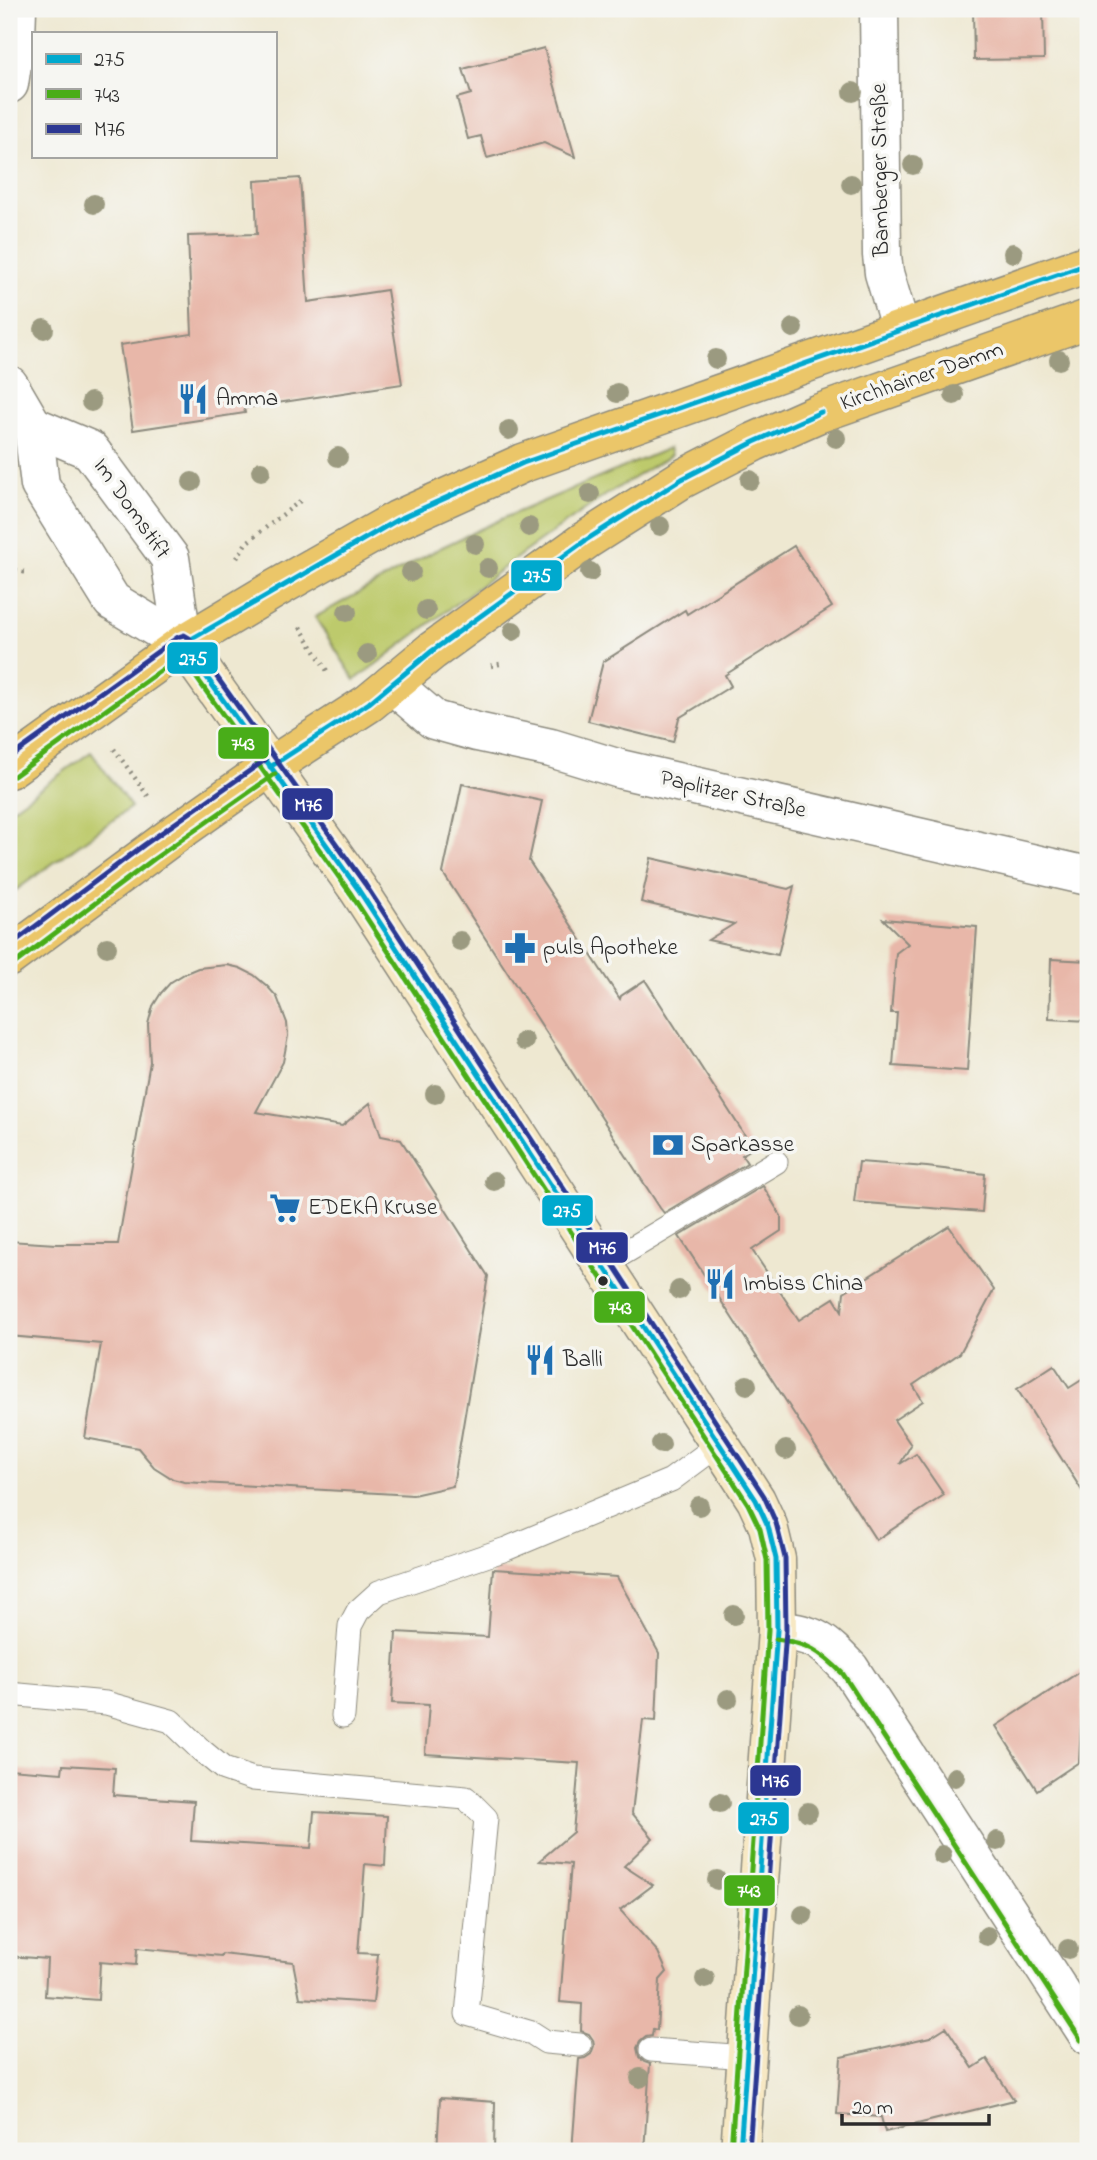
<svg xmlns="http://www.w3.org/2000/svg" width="1097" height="2160" font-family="'Indie Flower',sans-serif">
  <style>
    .green { fill: #bdca6c; stroke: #747a4c; stroke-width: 2 }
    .building { fill: #e8b7a9 }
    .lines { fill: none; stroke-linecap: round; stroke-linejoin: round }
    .lane-casing { stroke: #8c8a7e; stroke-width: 25 }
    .street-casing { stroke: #8c8a7e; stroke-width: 41 }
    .secondary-casing { stroke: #8c8a7e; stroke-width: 41 }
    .primary-casing { stroke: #8c8a7e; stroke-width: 41 }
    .path { stroke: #8c8a7e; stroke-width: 4.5; stroke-dasharray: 2 5; stroke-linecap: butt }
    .lane { stroke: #fff; stroke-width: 23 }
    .street { stroke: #fff; stroke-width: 38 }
    .secondary { stroke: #f7e8c3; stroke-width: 38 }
    .primary { stroke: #ebc669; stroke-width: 38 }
    .bus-1-casing { stroke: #f6f6f2; stroke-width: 10 }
    .bus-2-casing { stroke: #f6f6f2; stroke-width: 10 }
    .bus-3-casing { stroke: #f6f6f2; stroke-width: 10 }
    .bus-1 { stroke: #00a9ce; stroke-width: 5 }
    .bus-2 { stroke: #49ad19; stroke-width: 5 }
    .bus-3 { stroke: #2c3792; stroke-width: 5 }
    .tree { fill: #9b9a80 }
    .bus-dot { fill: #2b2b2b; stroke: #f6f6f2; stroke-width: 2.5 }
    .labels { text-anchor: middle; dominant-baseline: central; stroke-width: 7; stroke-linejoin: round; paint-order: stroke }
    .street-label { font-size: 23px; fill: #2b2b2b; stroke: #f6f6f2 }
    .poi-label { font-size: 23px; fill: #2b2b2b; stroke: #f6f6f2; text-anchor: start }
    .line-badge { stroke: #f6f6f2; stroke-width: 2.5 }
    .badge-label { font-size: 19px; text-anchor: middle; font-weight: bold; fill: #fff }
  </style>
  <rect width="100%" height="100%" fill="#f6f6f2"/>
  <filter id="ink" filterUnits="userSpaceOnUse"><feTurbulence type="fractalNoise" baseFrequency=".0143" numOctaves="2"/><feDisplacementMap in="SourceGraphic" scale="14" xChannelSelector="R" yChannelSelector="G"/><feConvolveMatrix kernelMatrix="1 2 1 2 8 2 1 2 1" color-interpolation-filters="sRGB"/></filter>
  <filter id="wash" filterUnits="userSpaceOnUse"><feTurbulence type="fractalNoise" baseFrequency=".00686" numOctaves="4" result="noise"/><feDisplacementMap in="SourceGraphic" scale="28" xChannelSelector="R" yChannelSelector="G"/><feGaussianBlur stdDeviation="1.57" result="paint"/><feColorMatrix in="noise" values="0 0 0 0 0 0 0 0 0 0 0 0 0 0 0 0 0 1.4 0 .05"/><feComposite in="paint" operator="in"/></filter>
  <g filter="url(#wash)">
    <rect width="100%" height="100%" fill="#eee8d1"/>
    <!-- green -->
    <g class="green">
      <path d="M 669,448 L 671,455 L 606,495 L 523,553 L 355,680 L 315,617 L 440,548 L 506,517 Z"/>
      <path d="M 91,752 L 131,807 L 9,895 L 9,811 Z"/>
    </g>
    <g id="blocks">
      <!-- building -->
      <g class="building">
        <path d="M 973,9 L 1043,9 L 1044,59 L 974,60 Z"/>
        <path d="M 544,48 L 575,157 L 544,143 L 487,158 L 481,136 L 468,139 L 457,98 L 471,94 L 463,69 Z"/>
        <path d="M 300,178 L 308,302 L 387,290 L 402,384 L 244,408 L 245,413 L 133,430 L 120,345 L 192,334 L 188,236 L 257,234 L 255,181 Z"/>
        <path d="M 794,546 L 832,607 L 725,675 L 731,686 L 679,718 L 673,742 L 588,721 L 603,662 L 685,610 L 687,614 Z"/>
        <path d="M 462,784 L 542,801 L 529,861 L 620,999 L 621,996 L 645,980 L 753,1148 L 742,1155 L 747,1163 L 664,1213 L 660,1208 L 443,873 Z"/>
        <path d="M 651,858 L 788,889 L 794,886 L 778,955 L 708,940 L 734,924 L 641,902 Z"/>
        <path d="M 883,919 L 977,927 L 967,1071 L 893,1066 L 897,1013 L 891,1013 L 896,953 L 908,944 Z"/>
        <path d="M 1051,959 L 1088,961 L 1088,1021 L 1049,1019 Z"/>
        <path d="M 227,965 L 240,968 L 254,975 L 267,986 L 277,997 L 287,1023 L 288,1036 L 283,1062 L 256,1112 L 342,1126 L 370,1103 L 381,1136 L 401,1140 L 488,1276 L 453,1486 L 413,1495 L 184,1482 L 173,1479 L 154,1467 L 138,1448 L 85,1438 L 101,1344 L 9,1336 L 9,1241 L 56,1244 L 118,1244 L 150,1062 L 148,1024 L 153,1006 L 161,993 L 171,982 L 186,973 L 198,968 Z"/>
        <path d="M 859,1162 L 927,1167 L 985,1174 L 982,1212 L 854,1202 Z"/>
        <path d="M 763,1186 L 781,1216 L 781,1231 L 752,1250 L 799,1320 L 834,1298 L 842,1311 L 844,1292 L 949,1226 L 994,1290 L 960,1353 L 913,1385 L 923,1401 L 894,1420 L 911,1445 L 900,1464 L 916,1454 L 944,1495 L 876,1540 L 679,1236 Z"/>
        <path d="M 1054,1365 L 1069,1388 L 1088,1376 L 1088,1500 L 1017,1389 Z"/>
        <path d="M 493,1569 L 617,1577 L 659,1653 L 656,1721 L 643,1720 L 632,1813 L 653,1838 L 624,1866 L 653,1885 L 620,1910 L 658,1952 L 667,1972 L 660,1980 L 657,2030 L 653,2029 L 652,2036 L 646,2037 L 640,2042 L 637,2048 L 639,2057 L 644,2062 L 650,2064 L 644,2151 L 572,2151 L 579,2059 L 585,2058 L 591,2054 L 594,2046 L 593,2040 L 589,2034 L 581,2031 L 582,2004 L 560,2002 L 571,1864 L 539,1861 L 573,1832 L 579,1763 L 425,1754 L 429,1705 L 392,1703 L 396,1632 L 488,1637 Z"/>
        <path d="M 1084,1669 L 1079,1762 L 1037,1790 L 996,1726 Z"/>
        <path d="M 63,1765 L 115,1768 L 113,1795 L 194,1801 L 191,1841 L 311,1848 L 314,1812 L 387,1816 L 385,1866 L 365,1864 L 358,1953 L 378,1954 L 373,2003 L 300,1998 L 293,1962 L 222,1954 L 221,1956 L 137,1948 L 136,1965 L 100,1962 L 98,2000 L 45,1996 L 47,1959 L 9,1956 L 9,1769 L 62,1773 Z"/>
        <path d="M 946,2027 L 973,2068 L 987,2059 L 1014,2100 L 885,2132 L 881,2117 L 837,2114 L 841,2057 L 930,2037 Z"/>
        <path d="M 440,2098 L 495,2102 L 494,2151 L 437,2151 Z"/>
      </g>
    </g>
  </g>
  <g filter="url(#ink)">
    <use href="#blocks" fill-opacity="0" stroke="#8c8a7e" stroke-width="2"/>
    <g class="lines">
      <defs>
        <g id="lane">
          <path d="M 602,1266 L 776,1162"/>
          <path d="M 9,1694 L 106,1703 L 171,1721 L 201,1750 L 224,1769 L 253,1779 L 466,1798 L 486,1818 L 467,2014 L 532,2033 L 546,2042 L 580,2045"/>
          <path d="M 343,1716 L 350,1626 L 358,1611 L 379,1592 L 506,1549 L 671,1480 L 718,1445"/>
          <path d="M 651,2050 L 747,2057"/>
        </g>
        <g id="street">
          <path d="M 879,9 L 882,255 L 884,273 L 901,330"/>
          <path d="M 9,84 L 16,37 L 17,9"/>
          <path d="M 9,385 L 33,426 L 40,485 L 112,601 L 183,644"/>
          <path d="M 33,426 L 90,450 L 170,558 L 183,644"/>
          <path d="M 392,684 L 434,720 L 477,732 L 551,748 L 620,769 L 1088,876"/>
          <path d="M 777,1630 C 817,1635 822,1640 850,1669 L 1088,2035"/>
        </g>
        <path id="secondary" d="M 183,644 L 358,889 L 756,1500 L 768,1526 L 776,1559 L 777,1630 L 740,2151"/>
        <g id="primary">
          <path d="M 9,769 L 183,644 L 275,589 L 397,520 L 523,463 L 1088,264"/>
          <path d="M 9,957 L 175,834 L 270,767 L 369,703 L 432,651 L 586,540 L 682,479 L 754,442 L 817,414 L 1088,319"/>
        </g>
      </defs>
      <!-- lane casing -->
      <use href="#lane" class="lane-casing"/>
      <!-- street casing -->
      <use href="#street" class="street-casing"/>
      <!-- secondary casing -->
      <use href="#secondary" class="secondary-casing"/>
      <!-- primary casing -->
      <use href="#primary" class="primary-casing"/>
      <!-- path -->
      <g class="path">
        <path d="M 237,558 L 246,543 L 304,498"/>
        <path d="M 9,568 L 27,573"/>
        <path d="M 300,627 L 329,674"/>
        <path d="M 491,666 L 504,663"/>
        <path d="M 114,749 L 148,796"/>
      </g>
      <!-- lane -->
      <use href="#lane" class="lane"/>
      <!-- street -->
      <use href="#street" class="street"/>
      <!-- secondary -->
      <use href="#secondary" class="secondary"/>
      <!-- primary -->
      <use href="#primary" class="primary"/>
      <defs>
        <g id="bus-1">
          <path d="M 270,767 L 369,703 L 432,651 L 586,540 L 682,479 L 754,442 L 821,412"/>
          <path d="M 740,2151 L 777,1630 L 776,1559 L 768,1526 L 756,1500 L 358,889 L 183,644 L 397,520 L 523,463 L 1088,264"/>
        </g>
        <g id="bus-2">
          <path d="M 14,776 L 181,656 L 351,894 L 748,1504 L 760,1529 L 767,1560 L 768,1630 L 731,2150"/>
          <path d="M 14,964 L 154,859 L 275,774"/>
          <path d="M 776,1639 C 808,1643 820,1651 843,1674 L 1081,2040"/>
        </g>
        <g id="bus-3">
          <path d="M 9,758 L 178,637 L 184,635 L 189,638 L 365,884 L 764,1496 L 776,1523 L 785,1558 L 786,1630 L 749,2151"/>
          <path d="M 9,946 L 144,845 L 265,760"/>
        </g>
      </defs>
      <!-- bus-1 casing -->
      <use href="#bus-1" class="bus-1-casing"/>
      <!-- bus-2 casing -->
      <use href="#bus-2" class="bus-2-casing"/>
      <!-- bus-3 casing -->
      <use href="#bus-3" class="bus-3-casing"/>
      <!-- bus-1 -->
      <use href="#bus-1" class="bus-1"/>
      <!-- bus-2 -->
      <use href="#bus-2" class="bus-2"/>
      <!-- bus-3 -->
      <use href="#bus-3" class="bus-3"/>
    </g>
    <!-- trees -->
    <g class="tree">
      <circle cx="853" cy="92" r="10"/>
      <circle cx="913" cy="165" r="10"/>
      <circle cx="851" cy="184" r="10"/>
      <circle cx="94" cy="204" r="10"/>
      <circle cx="1013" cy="253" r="10"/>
      <circle cx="793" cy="328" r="10"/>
      <circle cx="44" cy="329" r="10"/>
      <circle cx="716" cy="359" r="10"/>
      <circle cx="1059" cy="360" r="10"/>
      <circle cx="617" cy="393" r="10"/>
      <circle cx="954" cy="395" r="10"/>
      <circle cx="91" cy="402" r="10"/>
      <circle cx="509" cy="430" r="10"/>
      <circle cx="836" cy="438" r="10"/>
      <circle cx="338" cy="457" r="10"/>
      <circle cx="261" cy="471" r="10"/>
      <circle cx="750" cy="480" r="10"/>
      <circle cx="192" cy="482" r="10"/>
      <circle cx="590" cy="494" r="10"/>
      <circle cx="660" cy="526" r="10"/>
      <circle cx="529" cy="527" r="10"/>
      <circle cx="475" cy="544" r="10"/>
      <circle cx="488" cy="568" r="10"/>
      <circle cx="411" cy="572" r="10"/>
      <circle cx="590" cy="572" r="10"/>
      <circle cx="426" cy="610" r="10"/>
      <circle cx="347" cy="612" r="10"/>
      <circle cx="513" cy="631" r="10"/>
      <circle cx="367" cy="654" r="10"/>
      <circle cx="460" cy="941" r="10"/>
      <circle cx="107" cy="947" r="10"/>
      <circle cx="524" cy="1041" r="10"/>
      <circle cx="435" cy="1094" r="10"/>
      <circle cx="494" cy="1181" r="10"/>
      <circle cx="679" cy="1290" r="10"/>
      <circle cx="747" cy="1385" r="10"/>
      <circle cx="661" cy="1444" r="10"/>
      <circle cx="786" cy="1450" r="10"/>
      <circle cx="699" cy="1506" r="10"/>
      <circle cx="734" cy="1615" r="10"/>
      <circle cx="728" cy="1699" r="10"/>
      <circle cx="955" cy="1777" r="10"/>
      <circle cx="720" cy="1803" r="10"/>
      <circle cx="808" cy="1812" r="10"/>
      <circle cx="997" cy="1841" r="10"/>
      <circle cx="942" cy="1855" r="10"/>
      <circle cx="717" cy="1880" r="10"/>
      <circle cx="803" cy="1915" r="10"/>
      <circle cx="987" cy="1936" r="10"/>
      <circle cx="1068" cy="1949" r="10"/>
      <circle cx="705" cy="1979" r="10"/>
      <circle cx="798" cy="2015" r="10"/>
      <circle cx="640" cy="2078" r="10"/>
    </g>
  </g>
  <!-- icons -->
  <defs>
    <symbol id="restaurant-bare" viewBox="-9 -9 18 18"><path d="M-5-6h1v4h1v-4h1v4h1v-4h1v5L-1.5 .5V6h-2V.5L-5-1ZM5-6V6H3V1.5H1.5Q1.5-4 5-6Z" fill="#1f6fb2" stroke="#f6f6f2" stroke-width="2.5" paint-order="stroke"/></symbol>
    <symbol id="pharmacy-bare" viewBox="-9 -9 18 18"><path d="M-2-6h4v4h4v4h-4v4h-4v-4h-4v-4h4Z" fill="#1f6fb2" stroke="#f6f6f2" stroke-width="2.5" paint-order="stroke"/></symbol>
    <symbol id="bank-bare" viewBox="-9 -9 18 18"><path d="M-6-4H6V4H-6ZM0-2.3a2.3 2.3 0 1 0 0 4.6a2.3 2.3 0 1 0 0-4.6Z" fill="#1f6fb2" stroke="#f6f6f2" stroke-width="2.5" paint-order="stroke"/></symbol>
    <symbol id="supermarket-bare" viewBox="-9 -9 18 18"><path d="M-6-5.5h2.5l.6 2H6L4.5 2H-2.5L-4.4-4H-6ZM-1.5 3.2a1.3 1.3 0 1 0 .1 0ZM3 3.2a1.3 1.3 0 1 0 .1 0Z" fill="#1f6fb2" stroke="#f6f6f2" stroke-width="2.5" paint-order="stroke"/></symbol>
  </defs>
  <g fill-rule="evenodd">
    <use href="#restaurant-bare" x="171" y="377" width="44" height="44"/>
    <use href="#pharmacy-bare" x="498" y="926" width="44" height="44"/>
    <use href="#bank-bare" x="646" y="1123" width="44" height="44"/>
    <use href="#supermarket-bare" x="263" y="1186" width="44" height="44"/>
    <use href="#restaurant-bare" x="698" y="1262" width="44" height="44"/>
    <use href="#restaurant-bare" x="518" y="1338" width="44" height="44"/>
  </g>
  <!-- markers -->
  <circle class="bus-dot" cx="603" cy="1281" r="6"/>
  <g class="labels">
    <!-- street labels -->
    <g class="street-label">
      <text transform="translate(881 170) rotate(-91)">Bamberger Straße</text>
      <text transform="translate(922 377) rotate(-19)">Kirchhainer Damm</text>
      <text transform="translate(131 509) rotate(55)">Im Domstift</text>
      <text transform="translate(733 795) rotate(13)">Paplitzer Straße</text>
    </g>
    <!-- poi labels -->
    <g class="poi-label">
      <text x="216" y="399">Amma</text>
      <text x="543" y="948">puls Apotheke</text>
      <text x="691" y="1145">Sparkasse</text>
      <text x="308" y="1208">EDEKA Kruse</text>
      <text x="743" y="1284">Imbiss China</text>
      <text x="563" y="1360">Balli</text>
    </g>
  </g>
  <g class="line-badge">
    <rect x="510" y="559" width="53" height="33" rx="7" fill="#00a9ce"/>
    <rect x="166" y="641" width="53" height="34" rx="7" fill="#00a9ce"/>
    <rect x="217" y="726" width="53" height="34" rx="7" fill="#49ad19"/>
    <rect x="281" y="787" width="53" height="34" rx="7" fill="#2c3792"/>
    <rect x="541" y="1194" width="53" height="33" rx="7" fill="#00a9ce"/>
    <rect x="575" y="1231" width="54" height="33" rx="7" fill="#2c3792"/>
    <rect x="593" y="1290" width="53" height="34" rx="7" fill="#49ad19"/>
    <rect x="749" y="1764" width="53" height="33" rx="7" fill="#2c3792"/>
    <rect x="737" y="1801" width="53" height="34" rx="7" fill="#00a9ce"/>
    <rect x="723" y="1874" width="53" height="33" rx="7" fill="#49ad19"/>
  </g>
  <g class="badge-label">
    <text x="537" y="582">275</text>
    <text x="193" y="665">275</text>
    <text x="243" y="750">743</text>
    <text x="308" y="811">M76</text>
    <text x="567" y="1217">275</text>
    <text x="602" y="1254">M76</text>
    <text x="620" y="1314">743</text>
    <text x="775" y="1787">M76</text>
    <text x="764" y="1825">275</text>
    <text x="749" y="1897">743</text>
  </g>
  <!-- margin -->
  <rect width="1097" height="2160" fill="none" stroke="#f6f6f2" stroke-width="35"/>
  <!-- legend -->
  <rect x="32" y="32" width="245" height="126" fill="#f6f6f2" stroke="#a5a5a2" stroke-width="2"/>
  <rect x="46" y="54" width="35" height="10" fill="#00a9ce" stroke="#a5a5a2" stroke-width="2"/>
  <text x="94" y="66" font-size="21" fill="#2b2b2b">275</text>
  <rect x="46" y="89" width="35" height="10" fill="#49ad19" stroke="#a5a5a2" stroke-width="2"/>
  <text x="94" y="102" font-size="21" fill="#2b2b2b">743</text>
  <rect x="46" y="124" width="35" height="10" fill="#2c3792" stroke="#a5a5a2" stroke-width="2"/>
  <text x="94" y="136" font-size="21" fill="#2b2b2b">M76</text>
  <!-- scale -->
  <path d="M842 2114v10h147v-10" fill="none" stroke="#2b2b2b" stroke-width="3.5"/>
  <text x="852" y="2114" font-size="21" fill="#2b2b2b" stroke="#f6f6f2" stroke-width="5" paint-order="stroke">20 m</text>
</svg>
